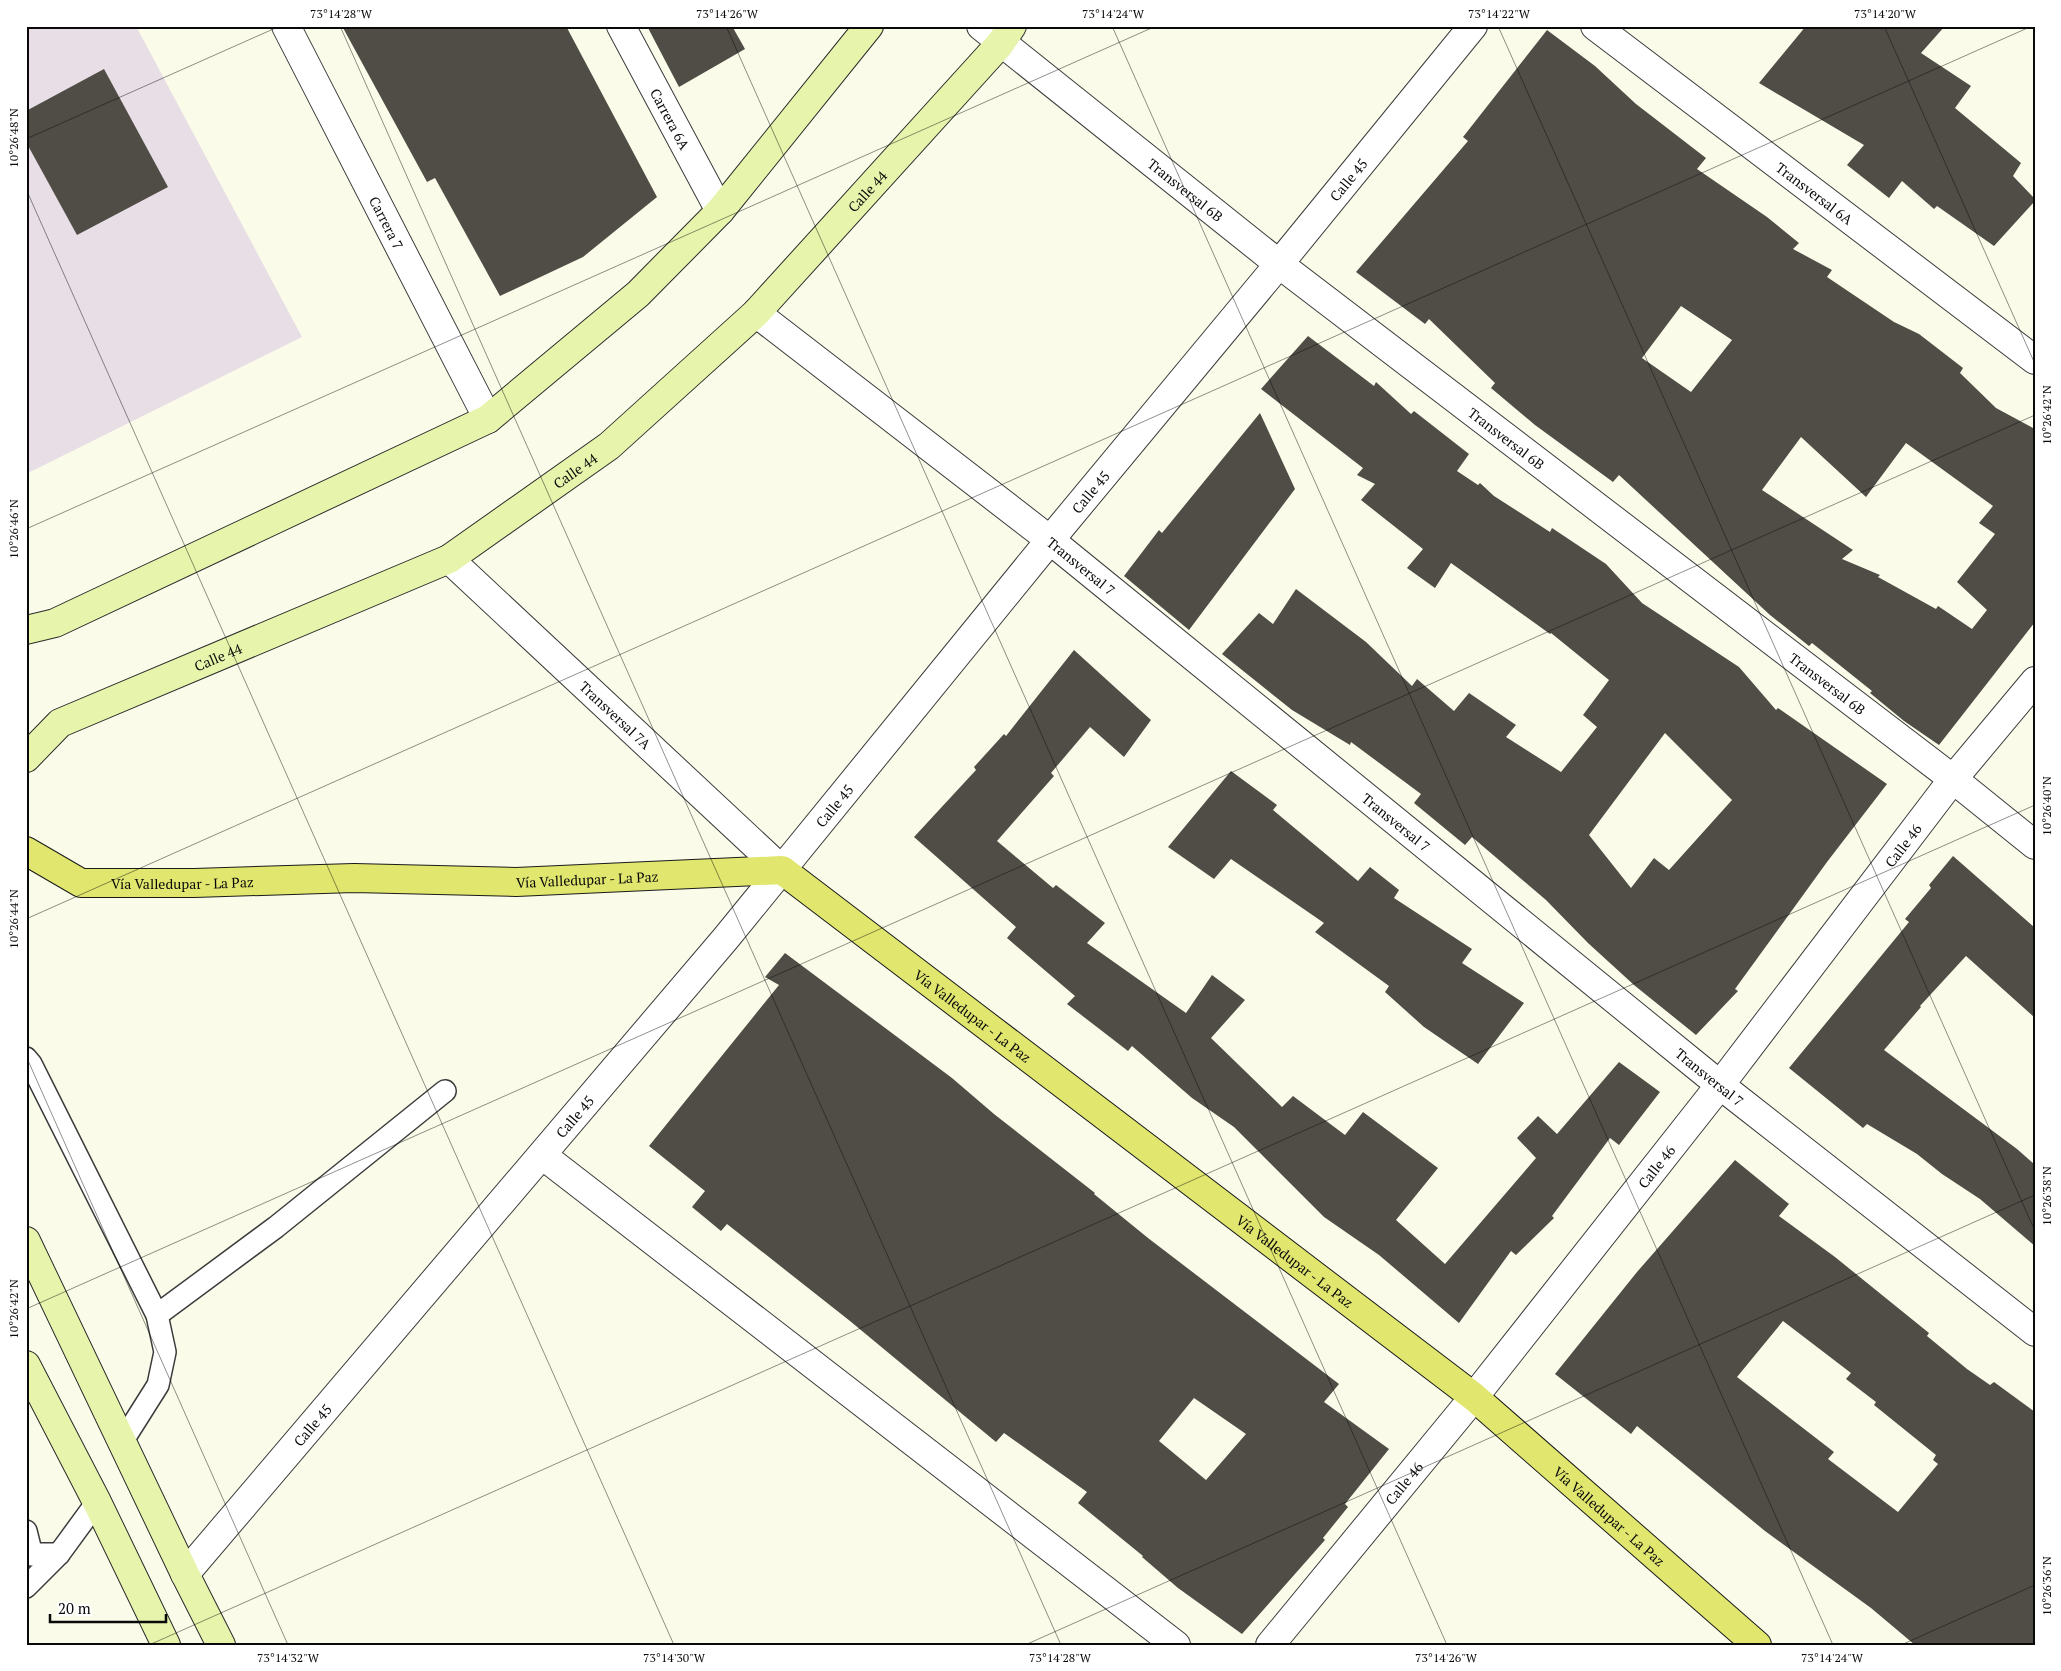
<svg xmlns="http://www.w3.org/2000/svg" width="2061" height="1671" font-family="'PT Serif',serif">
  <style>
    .industrial { fill: #e8dee6 }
    .building { fill: #504d47; fill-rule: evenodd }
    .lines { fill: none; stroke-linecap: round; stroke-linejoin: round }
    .service-casing { stroke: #3c3c3c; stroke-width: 24 }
    .minor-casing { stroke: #3c3c3c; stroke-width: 30 }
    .secondary-casing { stroke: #2b2b2b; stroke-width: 30 }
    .primary-casing { stroke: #1a1a1a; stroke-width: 30 }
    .service { stroke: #fff; stroke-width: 21 }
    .minor { stroke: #fff; stroke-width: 28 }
    .secondary { stroke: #e7f4ac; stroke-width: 28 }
    .primary { stroke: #e1e66f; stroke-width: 28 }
    .ticks { fill: none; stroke: #090909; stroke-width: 1; stroke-opacity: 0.45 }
    .labels { text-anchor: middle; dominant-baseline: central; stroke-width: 5; stroke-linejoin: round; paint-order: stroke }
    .street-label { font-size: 14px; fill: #090909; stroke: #fff }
    .neatline { fill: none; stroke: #090909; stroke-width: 2 }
    .ticks-label { font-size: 12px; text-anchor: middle; fill: #090909 }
  </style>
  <rect width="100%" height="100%" fill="#fafce9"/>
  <!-- industrial -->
  <path class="industrial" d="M 26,26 L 136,26 L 302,337 L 26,474 Z"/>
  <!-- building -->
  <g class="building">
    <path d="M 342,26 L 566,26 L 657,197 L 583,257 L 500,296 L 435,178 L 427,182 Z"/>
    <path d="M 647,26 L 732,26 L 745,49 L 679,87 Z"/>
    <path d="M 1806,26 L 1945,26 L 1921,53 L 1971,86 L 1955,108 L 2021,163 L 2013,176 L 2035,199 L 2035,201 L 1994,246 L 1937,206 L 1934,209 L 1902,181 L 1889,198 L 1847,165 L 1864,145 L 1759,83 Z"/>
    <path d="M 1547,30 L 1595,66 L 1636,104 L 1706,158 L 1697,169 L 1767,217 L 1799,243 L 1793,249 L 1832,270 L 1827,277 L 1894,322 L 1919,334 L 1963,368 L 1960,373 L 1996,408 L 2035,429 L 2035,622 L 1939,745 L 1904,721 L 1870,693 L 1872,691 L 1812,643 L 1809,646 L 1770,615 L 1619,475 L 1613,482 L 1535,425 L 1491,388 L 1495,383 L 1429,319 L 1425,324 L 1356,272 L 1468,141 L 1463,137 ZM 1681,306 L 1732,340 L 1691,392 L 1642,358 ZM 1801,437 L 1866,497 L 1906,443 L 1993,506 L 1979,523 L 1995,534 L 1957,582 L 1987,610 L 1972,629 L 1938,606 L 1936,609 L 1878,577 L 1880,575 L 1842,559 L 1853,550 L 1762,490 Z"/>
    <path d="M 104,69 L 168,187 L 77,235 L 26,142 L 26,111 Z"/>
    <path d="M 1308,336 L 1374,386 L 1376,382 L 1411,414 L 1414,411 L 1469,454 L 1457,471 L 1478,485 L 1480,483 L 1494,496 L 1550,532 L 1552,528 L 1606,564 L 1642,603 L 1739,667 L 1776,710 L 1778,708 L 1887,784 L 1827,862 L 1735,989 L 1738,991 L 1696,1035 L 1634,985 L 1588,943 L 1546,900 L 1472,837 L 1465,845 L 1414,803 L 1421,794 L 1351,742 L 1350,745 L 1292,710 L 1222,654 L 1259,613 L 1273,624 L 1296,589 L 1366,642 L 1412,686 L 1417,679 L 1454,711 L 1469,693 L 1516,725 L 1506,737 L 1561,772 L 1597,727 L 1583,715 L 1609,680 L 1551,633 L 1550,634 L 1451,563 L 1435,588 L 1407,568 L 1423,549 L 1361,500 L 1375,484 L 1357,475 L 1363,468 L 1261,389 ZM 1665,733 L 1732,800 L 1669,870 L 1654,858 L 1631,888 L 1589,835 Z"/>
    <path d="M 1260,413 L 1295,489 L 1189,630 L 1124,576 L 1159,530 L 1162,533 Z"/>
    <path d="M 1074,650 L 1151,720 L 1124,757 L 1090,727 L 1051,773 L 1054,776 L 997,841 L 1053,888 L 1056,885 L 1105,923 L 1087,943 L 1186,1013 L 1212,975 L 1245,1000 L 1211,1038 L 1282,1107 L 1293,1096 L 1345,1135 L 1363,1112 L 1438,1168 L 1396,1220 L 1445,1264 L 1536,1158 L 1517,1138 L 1538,1116 L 1557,1134 L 1619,1062 L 1660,1092 L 1619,1145 L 1610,1138 L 1552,1216 L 1554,1218 L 1516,1255 L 1511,1251 L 1459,1323 L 1379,1255 L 1324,1217 L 1234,1127 L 1192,1098 L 1132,1046 L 1128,1051 L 1067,1004 L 1075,996 L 1007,938 L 1016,927 L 914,837 L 976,770 L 974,767 L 1004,734 L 1006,736 Z"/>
    <path d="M 1231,771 L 1277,805 L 1273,810 L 1358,881 L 1370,867 L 1399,890 L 1394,898 L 1472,949 L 1462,963 L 1524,1003 L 1478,1064 L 1424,1027 L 1385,992 L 1389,986 L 1315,932 L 1324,923 L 1231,859 L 1214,879 L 1168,847 Z"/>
    <path d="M 1953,856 L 2035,928 L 2035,1018 L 1966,956 L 1920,1006 L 1921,1007 L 1884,1050 L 2017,1149 L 2035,1165 L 2035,1246 L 1980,1199 L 1942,1174 L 1917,1154 L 1867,1124 L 1863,1128 L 1789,1068 L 1909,922 L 1905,919 L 1931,888 L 1929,885 Z"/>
    <path d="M 785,953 L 952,1078 L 994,1114 L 1095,1193 L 1094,1194 L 1148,1238 L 1339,1384 L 1324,1402 L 1389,1449 L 1345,1504 L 1348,1507 L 1323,1538 L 1325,1540 L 1242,1634 L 1178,1588 L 1142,1557 L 1143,1556 L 1078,1503 L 1087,1492 L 1004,1433 L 996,1442 L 850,1321 L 727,1224 L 721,1231 L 692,1207 L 705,1191 L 649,1146 L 779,985 L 765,977 ZM 1194,1398 L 1246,1434 L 1206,1480 L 1159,1441 Z"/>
    <path d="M 1735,1160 L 1789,1204 L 1779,1216 L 1835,1257 L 1929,1333 L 1927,1336 L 1967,1369 L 1990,1385 L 1994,1382 L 2035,1412 L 2035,1645 L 1915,1645 L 1871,1608 L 1765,1531 L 1637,1426 L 1631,1434 L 1555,1374 L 1637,1272 ZM 1783,1321 L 1851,1373 L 1846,1379 L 1876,1402 L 1874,1405 L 1936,1455 L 1933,1460 L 1938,1464 L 1898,1512 L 1828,1459 L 1834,1452 L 1737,1377 Z"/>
  </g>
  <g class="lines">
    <defs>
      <g id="service">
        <path d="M 26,1058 L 31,1064 L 157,1315 L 165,1352 L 158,1385 L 122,1442"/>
        <path d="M 157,1315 L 276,1227 L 445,1091"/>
        <path d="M 26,1531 L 32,1555"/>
        <path d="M 26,1554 L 59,1554"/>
        <path d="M 26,1587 L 59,1554 L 97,1502"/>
      </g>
      <g id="minor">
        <path id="s1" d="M 286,26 L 488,419"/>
        <path id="s2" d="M 621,26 L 720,211"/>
        <path id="s3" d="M 981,26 L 1279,264 L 1953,779 L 2035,845"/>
        <path id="s4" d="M 1595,26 L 2035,360"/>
        <path id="s5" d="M 756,313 L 1050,540 L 1720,1085 L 2035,1332"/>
        <path id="s6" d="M 449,559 L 782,870"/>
        <path d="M 542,1155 L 1176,1645"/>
        <path id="s7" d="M 185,1574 L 726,938 L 1050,540 L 1279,264 L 1473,26"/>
        <path id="s8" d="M 1270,1645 L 1474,1397 L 1720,1085 L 1953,779 L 2035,681"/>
      </g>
      <g id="secondary">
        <path d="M 26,630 L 55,623 L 488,419 L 638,294 L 720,211 L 869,26"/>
        <path id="s9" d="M 26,758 L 60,723 L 449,559 L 609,446 L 756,313 L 1000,44 L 1012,26"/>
        <path d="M 26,1241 L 185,1574 L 221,1645"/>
        <path d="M 26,1365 L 97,1502 L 166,1645"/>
      </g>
      <g id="primary">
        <path id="s10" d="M 26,851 L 81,883 L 194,883 L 354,878 L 516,882 L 782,870 L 1474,1397 L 1757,1645"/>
      </g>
    </defs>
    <!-- service casing -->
    <use href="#service" class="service-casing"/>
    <!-- minor casing -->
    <use href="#minor" class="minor-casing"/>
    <!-- secondary casing -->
    <use href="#secondary" class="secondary-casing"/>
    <!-- primary casing -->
    <use href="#primary" class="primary-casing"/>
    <!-- service -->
    <use href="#service" class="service"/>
    <!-- minor -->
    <use href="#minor" class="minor"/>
    <!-- secondary -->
    <use href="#secondary" class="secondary"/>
    <!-- primary -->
    <use href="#primary" class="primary"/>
  </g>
  <!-- ticks -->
  <path class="ticks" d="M 340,26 L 1061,1645M 726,26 L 1447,1645M 1112,26 L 1833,1645M 1498,26 L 2035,1231M 1884,26 L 2035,364M 26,139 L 280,26M 26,189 L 674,1645M 26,529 L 1156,26M 26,919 L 2032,26M 26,1056 L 288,1645M 26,1309 L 2035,415M 149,1645 L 2035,805M 1025,1645 L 2035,1195M 1901,1645 L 2035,1585"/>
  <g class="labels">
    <!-- street labels -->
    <g class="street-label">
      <text stroke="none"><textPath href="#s2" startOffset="105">Carrera 6A</textPath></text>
      <text stroke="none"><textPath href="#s7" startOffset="1816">Calle 45</textPath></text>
      <text stroke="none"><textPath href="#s3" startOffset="262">Transversal 6B</textPath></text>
      <text stroke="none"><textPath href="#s9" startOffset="1030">Calle 44</textPath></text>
      <text stroke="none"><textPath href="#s4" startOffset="276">Transversal 6A</textPath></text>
      <text stroke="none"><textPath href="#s1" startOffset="221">Carrera 7</textPath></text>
      <text stroke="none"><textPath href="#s3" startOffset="668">Transversal 6B</textPath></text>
      <text stroke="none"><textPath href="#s9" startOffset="625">Calle 44</textPath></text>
      <text stroke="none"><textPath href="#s7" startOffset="1411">Calle 45</textPath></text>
      <text stroke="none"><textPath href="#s5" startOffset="412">Transversal 7</textPath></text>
      <text stroke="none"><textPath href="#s9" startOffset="220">Calle 44</textPath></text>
      <text stroke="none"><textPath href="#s3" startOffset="1072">Transversal 6B</textPath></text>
      <text stroke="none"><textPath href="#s6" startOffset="228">Transversal 7A</textPath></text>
      <text stroke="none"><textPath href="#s7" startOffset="1006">Calle 45</textPath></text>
      <text stroke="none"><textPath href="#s5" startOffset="818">Transversal 7</textPath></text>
      <text stroke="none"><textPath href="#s8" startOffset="1020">Calle 46</textPath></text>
      <text stroke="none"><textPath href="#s10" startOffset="570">Vía Valledupar - La Paz</textPath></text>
      <text stroke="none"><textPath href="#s10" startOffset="165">Vía Valledupar - La Paz</textPath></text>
      <text stroke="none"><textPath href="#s10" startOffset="1005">Vía Valledupar - La Paz</textPath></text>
      <text stroke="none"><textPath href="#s5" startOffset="1222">Transversal 7</textPath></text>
      <text stroke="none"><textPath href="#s7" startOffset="601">Calle 45</textPath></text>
      <text stroke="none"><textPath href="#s8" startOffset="615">Calle 46</textPath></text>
      <text stroke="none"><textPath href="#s10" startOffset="1410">Vía Valledupar - La Paz</textPath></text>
      <text stroke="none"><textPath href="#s7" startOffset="196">Calle 45</textPath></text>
      <text stroke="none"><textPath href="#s8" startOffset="210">Calle 46</textPath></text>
      <text stroke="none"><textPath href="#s10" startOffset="1815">Vía Valledupar - La Paz</textPath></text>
    </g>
  </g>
  <!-- border -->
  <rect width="2061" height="1671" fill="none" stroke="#ffffff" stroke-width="55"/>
  <!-- scale -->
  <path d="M50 1614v8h116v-8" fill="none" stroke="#090909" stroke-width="2.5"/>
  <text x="58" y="1614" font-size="15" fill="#090909" stroke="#ffffff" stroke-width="4" paint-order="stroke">20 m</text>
  <rect x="28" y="28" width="2006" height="1616" class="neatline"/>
  <g class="ticks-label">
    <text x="341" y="18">73°14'28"W</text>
    <text x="727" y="18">73°14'26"W</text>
    <text x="1113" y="18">73°14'24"W</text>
    <text x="1499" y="18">73°14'22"W</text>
    <text x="1885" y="18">73°14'20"W</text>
    <text transform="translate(14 138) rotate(-90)" y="4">10°26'48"N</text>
    <text transform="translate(2047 415) rotate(-90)" y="4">10°26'42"N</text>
    <text transform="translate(14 529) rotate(-90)" y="4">10°26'46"N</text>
    <text transform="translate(2047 806) rotate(-90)" y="4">10°26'40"N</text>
    <text transform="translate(14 919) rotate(-90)" y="4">10°26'44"N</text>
    <text transform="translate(2047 1196) rotate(-90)" y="4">10°26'38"N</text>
    <text transform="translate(14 1309) rotate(-90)" y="4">10°26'42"N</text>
    <text transform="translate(2047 1586) rotate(-90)" y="4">10°26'36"N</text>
    <text x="288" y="1662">73°14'32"W</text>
    <text x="674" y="1662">73°14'30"W</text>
    <text x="1060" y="1662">73°14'28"W</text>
    <text x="1446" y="1662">73°14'26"W</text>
    <text x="1832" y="1662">73°14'24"W</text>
  </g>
</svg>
